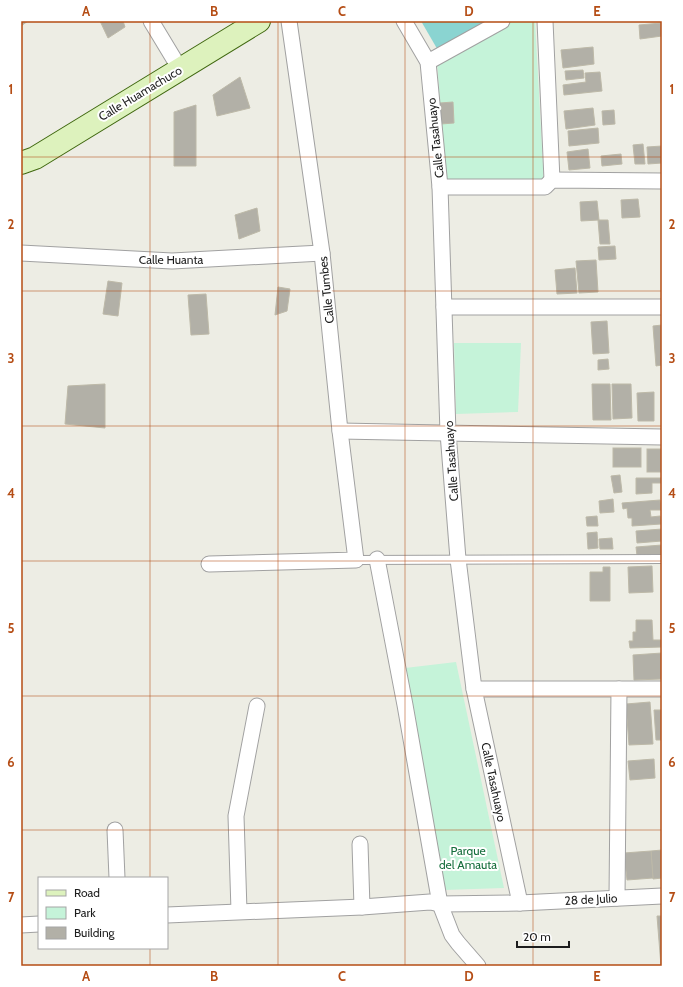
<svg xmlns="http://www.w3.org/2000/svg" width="683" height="987" font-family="Cabin,sans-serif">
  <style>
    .park { fill: #c5f3d9 }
    .pitch { fill: #8ad4d1 }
    .building { fill: #b2b0a7; stroke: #bdb9a8 }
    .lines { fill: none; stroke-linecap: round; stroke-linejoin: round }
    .lane-casing { stroke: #a1a1a1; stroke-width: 10 }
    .street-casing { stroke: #a1a1a1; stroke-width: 17 }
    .secondary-casing { stroke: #406810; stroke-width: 24 }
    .lane { stroke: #fff; stroke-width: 8 }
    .street { stroke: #fff; stroke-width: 15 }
    .secondary { stroke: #ddf2bd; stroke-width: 22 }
    .grid { fill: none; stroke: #b54d15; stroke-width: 1; stroke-opacity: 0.55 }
    .labels { text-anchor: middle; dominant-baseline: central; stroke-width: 4; stroke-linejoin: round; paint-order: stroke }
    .street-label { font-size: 12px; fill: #1d1d1d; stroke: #fff }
    .park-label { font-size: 12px; fill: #176f3d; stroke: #fff }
    .neatline { fill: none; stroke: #b54d15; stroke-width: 1.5 }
    .grid-label { font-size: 13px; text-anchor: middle; font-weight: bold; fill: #b54d15 }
  </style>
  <rect width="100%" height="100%" fill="#edede4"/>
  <!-- park -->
  <g class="park">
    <path d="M 511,21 L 535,21 L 544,184 L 446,183 L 437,62 Z"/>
    <path d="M 454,343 L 521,343 L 518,412 L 456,414 Z"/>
    <path d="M 456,662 L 504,888 L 444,890 L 405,668 Z"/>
  </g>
  <!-- pitch -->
  <path class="pitch" d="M 421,21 L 492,21 L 439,52 Z"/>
  <!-- building -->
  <g class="building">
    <path d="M 21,21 L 28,21 L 21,26 Z"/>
    <path d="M 100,21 L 123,21 L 125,27 L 108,38 Z"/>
    <path d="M 661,23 L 662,36 L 640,39 L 639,25 Z"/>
    <path d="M 593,47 L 594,64 L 563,68 L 561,50 Z"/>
    <path d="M 583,70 L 584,78 L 566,80 L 565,71 Z"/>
    <path d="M 600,72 L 602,91 L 564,95 L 563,85 L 586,82 L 585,73 Z"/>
    <path d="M 240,77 L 250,108 L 217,116 L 213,95 Z"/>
    <path d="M 453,102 L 454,123 L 441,124 L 440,103 Z"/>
    <path d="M 196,105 L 196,166 L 174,166 L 174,112 Z"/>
    <path d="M 593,108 L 595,125 L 566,129 L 564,111 Z"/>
    <path d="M 614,110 L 615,124 L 603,125 L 602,111 Z"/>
    <path d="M 598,128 L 599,143 L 569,146 L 568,131 Z"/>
    <path d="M 643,144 L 645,164 L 635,164 L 633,145 Z"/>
    <path d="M 662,146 L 662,163 L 648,164 L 647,147 Z"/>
    <path d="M 588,149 L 590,168 L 569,170 L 567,152 Z"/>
    <path d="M 621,154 L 622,164 L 602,166 L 601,156 Z"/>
    <path d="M 638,199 L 640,217 L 622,218 L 621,200 Z"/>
    <path d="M 597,201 L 599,220 L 581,221 L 580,202 Z"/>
    <path d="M 257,208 L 260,231 L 239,239 L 235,215 Z"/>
    <path d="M 598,220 L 608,220 L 610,244 L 600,244 Z"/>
    <path d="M 615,246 L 616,259 L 599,260 L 598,247 Z"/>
    <path d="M 596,260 L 598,292 L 579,293 L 576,261 Z"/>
    <path d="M 575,268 L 577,293 L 557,294 L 555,270 Z"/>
    <path d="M 108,281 L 122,283 L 118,316 L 103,314 Z"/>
    <path d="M 278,287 L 290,289 L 287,311 L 275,315 Z"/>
    <path d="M 206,294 L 209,334 L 191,335 L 188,295 Z"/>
    <path d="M 607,321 L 609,353 L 593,354 L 591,322 Z"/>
    <path d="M 662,325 L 662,365 L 656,366 L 653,326 Z"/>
    <path d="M 608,359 L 609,369 L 598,370 L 598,360 Z"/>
    <path d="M 105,384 L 105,428 L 65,424 L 68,386 Z"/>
    <path d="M 592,384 L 610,384 L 611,420 L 593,420 Z"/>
    <path d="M 612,384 L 631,384 L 632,418 L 613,419 Z"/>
    <path d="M 654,392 L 654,421 L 638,421 L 637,393 Z"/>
    <rect x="613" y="448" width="28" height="19"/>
    <rect x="647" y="449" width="14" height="23"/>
    <path d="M 620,475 L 622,492 L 614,493 L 611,476 Z"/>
    <path d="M 636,478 L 661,478 L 661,483 L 652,483 L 652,493 L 636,494 Z"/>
    <path d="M 613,499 L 614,512 L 600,513 L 599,501 Z"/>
    <path d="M 660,500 L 661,510 L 650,510 L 651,517 L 660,516 L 661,524 L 632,526 L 632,518 L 628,518 L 627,508 L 623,509 L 622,503 Z"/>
    <path d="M 597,516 L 598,526 L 587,526 L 586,517 Z"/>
    <path d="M 662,529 L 662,541 L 637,543 L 636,531 Z"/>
    <path d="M 597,532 L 598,548 L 588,549 L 587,533 Z"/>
    <path d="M 612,538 L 613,549 L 600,549 L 599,539 Z"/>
    <path d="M 662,545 L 662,555 L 637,556 L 636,547 Z"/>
    <path d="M 652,566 L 653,592 L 629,593 L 628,567 Z"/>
    <path d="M 603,567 L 610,567 L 610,601 L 590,601 L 590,572 L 603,572 Z"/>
    <path d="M 636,620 L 652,620 L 653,640 L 662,640 L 662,647 L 630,648 L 629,641 L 633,641 L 633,632 L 636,632 Z"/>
    <path d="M 662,653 L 662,679 L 634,680 L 633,655 Z"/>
    <path d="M 650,702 L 653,744 L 629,745 L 626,704 Z"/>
    <path d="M 654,710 L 662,710 L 662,740 L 656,740 Z"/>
    <path d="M 654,759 L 655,778 L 630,780 L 628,761 Z"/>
    <path d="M 662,850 L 662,878 L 653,879 L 651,851 Z"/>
    <path d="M 651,851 L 653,878 L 627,880 L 624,853 Z"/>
    <path d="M 657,916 L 662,916 L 662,966 L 661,966 Z"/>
  </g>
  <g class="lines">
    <defs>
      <path id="lane" d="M 356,560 L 662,559"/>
      <g id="street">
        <path d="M 151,21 L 180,69"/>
        <path d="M 404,21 L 428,62 L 440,187 L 448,433 L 458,559 L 474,689 L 520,903"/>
        <path d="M 545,21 L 552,180"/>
        <path d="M 428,62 L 502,21"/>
        <path d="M 440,187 L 545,187 L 552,180 L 662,181"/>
        <path d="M 21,253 L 172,261 L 322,253"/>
        <path d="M 444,307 L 662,307"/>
        <path d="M 340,431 L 662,437"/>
        <path d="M 377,559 L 405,705 L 440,904 L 452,935 L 458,943 L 478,966"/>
        <path d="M 209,564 L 356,560 L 340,431 L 322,253 L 289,21"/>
        <path d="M 474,689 L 662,689"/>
        <path d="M 115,830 L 117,878"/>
        <path d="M 360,844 L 362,907"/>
        <path d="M 617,898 L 619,689"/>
        <path d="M 239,911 L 236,816 L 257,706"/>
        <path d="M 167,915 L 362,907 L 430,902 L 440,904 L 520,903 L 662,896"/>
        <path d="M 21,925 L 39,924"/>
      </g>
      <path id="secondary" d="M 21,163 L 35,158 L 259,21"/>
    </defs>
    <!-- lane casing -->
    <use href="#lane" class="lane-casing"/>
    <!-- street casing -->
    <use href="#street" class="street-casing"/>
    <!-- secondary casing -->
    <use href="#secondary" class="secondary-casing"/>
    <!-- lane -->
    <use href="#lane" class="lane"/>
    <!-- street -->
    <use href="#street" class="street"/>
    <!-- secondary -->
    <use href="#secondary" class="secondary"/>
  </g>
  <!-- grid -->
  <path class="grid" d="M 150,21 L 150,878M 278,21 L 278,966M 405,21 L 405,966M 533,21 L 533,966M 21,157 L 662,157M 21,291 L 662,291M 21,426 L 662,426M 21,561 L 662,561M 21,696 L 662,696M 21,830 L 662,830M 150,948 L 150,966"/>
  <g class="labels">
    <!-- street labels -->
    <g class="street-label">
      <text transform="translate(140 93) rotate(-31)">Calle Huamachuco</text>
      <text transform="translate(435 138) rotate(-96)">Calle Tasahuayo</text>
      <text x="171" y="259">Calle Huanta</text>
      <text transform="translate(326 290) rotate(-96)">Calle Tumbes</text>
      <text transform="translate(451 461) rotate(-94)">Calle Tasahuayo</text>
      <text transform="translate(494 782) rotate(78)">Calle Tasahuayo</text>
      <text transform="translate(591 899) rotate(-3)">28 de Julio</text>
    </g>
    <!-- park labels -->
    <g class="park-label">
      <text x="468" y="850">Parque<tspan x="468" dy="14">del Amauta</tspan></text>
    </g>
  </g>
  <!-- border -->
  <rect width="683" height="987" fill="none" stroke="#ffffff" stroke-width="44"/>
  <!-- legend -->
  <rect x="38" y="877" width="130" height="72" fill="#ffffff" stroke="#a5a5a5"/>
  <rect x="46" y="890" width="20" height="6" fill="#ddf2bd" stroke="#a5a5a5"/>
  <text x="74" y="897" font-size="12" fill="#1d1d1d">Road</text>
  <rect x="46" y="907" width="20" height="12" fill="#c5f3d9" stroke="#a5a5a5"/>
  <text x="74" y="917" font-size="12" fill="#1d1d1d">Park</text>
  <rect x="46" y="927" width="20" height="12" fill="#b2b0a7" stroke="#a5a5a5"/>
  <text x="74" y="937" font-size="12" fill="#1d1d1d">Building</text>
  <!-- scale -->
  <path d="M517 941v6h52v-6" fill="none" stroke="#1d1d1d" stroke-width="2"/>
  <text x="523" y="941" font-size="12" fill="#1d1d1d" stroke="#ffffff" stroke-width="3" paint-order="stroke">20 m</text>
  <rect x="22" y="22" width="639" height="943" class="neatline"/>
  <g class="grid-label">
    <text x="86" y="16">A</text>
    <text x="214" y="16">B</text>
    <text x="342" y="16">C</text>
    <text x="469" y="16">D</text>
    <text x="597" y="16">E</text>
    <text x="11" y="94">1</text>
    <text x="672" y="94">1</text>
    <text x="11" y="229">2</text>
    <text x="672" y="229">2</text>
    <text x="11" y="363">3</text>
    <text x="672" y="363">3</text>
    <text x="11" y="498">4</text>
    <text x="672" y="498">4</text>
    <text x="11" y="633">5</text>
    <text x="672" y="633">5</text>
    <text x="11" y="767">6</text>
    <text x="672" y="767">6</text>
    <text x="11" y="902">7</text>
    <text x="672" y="902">7</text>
    <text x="86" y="981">A</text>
    <text x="214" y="981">B</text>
    <text x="342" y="981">C</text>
    <text x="469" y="981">D</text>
    <text x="597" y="981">E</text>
  </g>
</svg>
